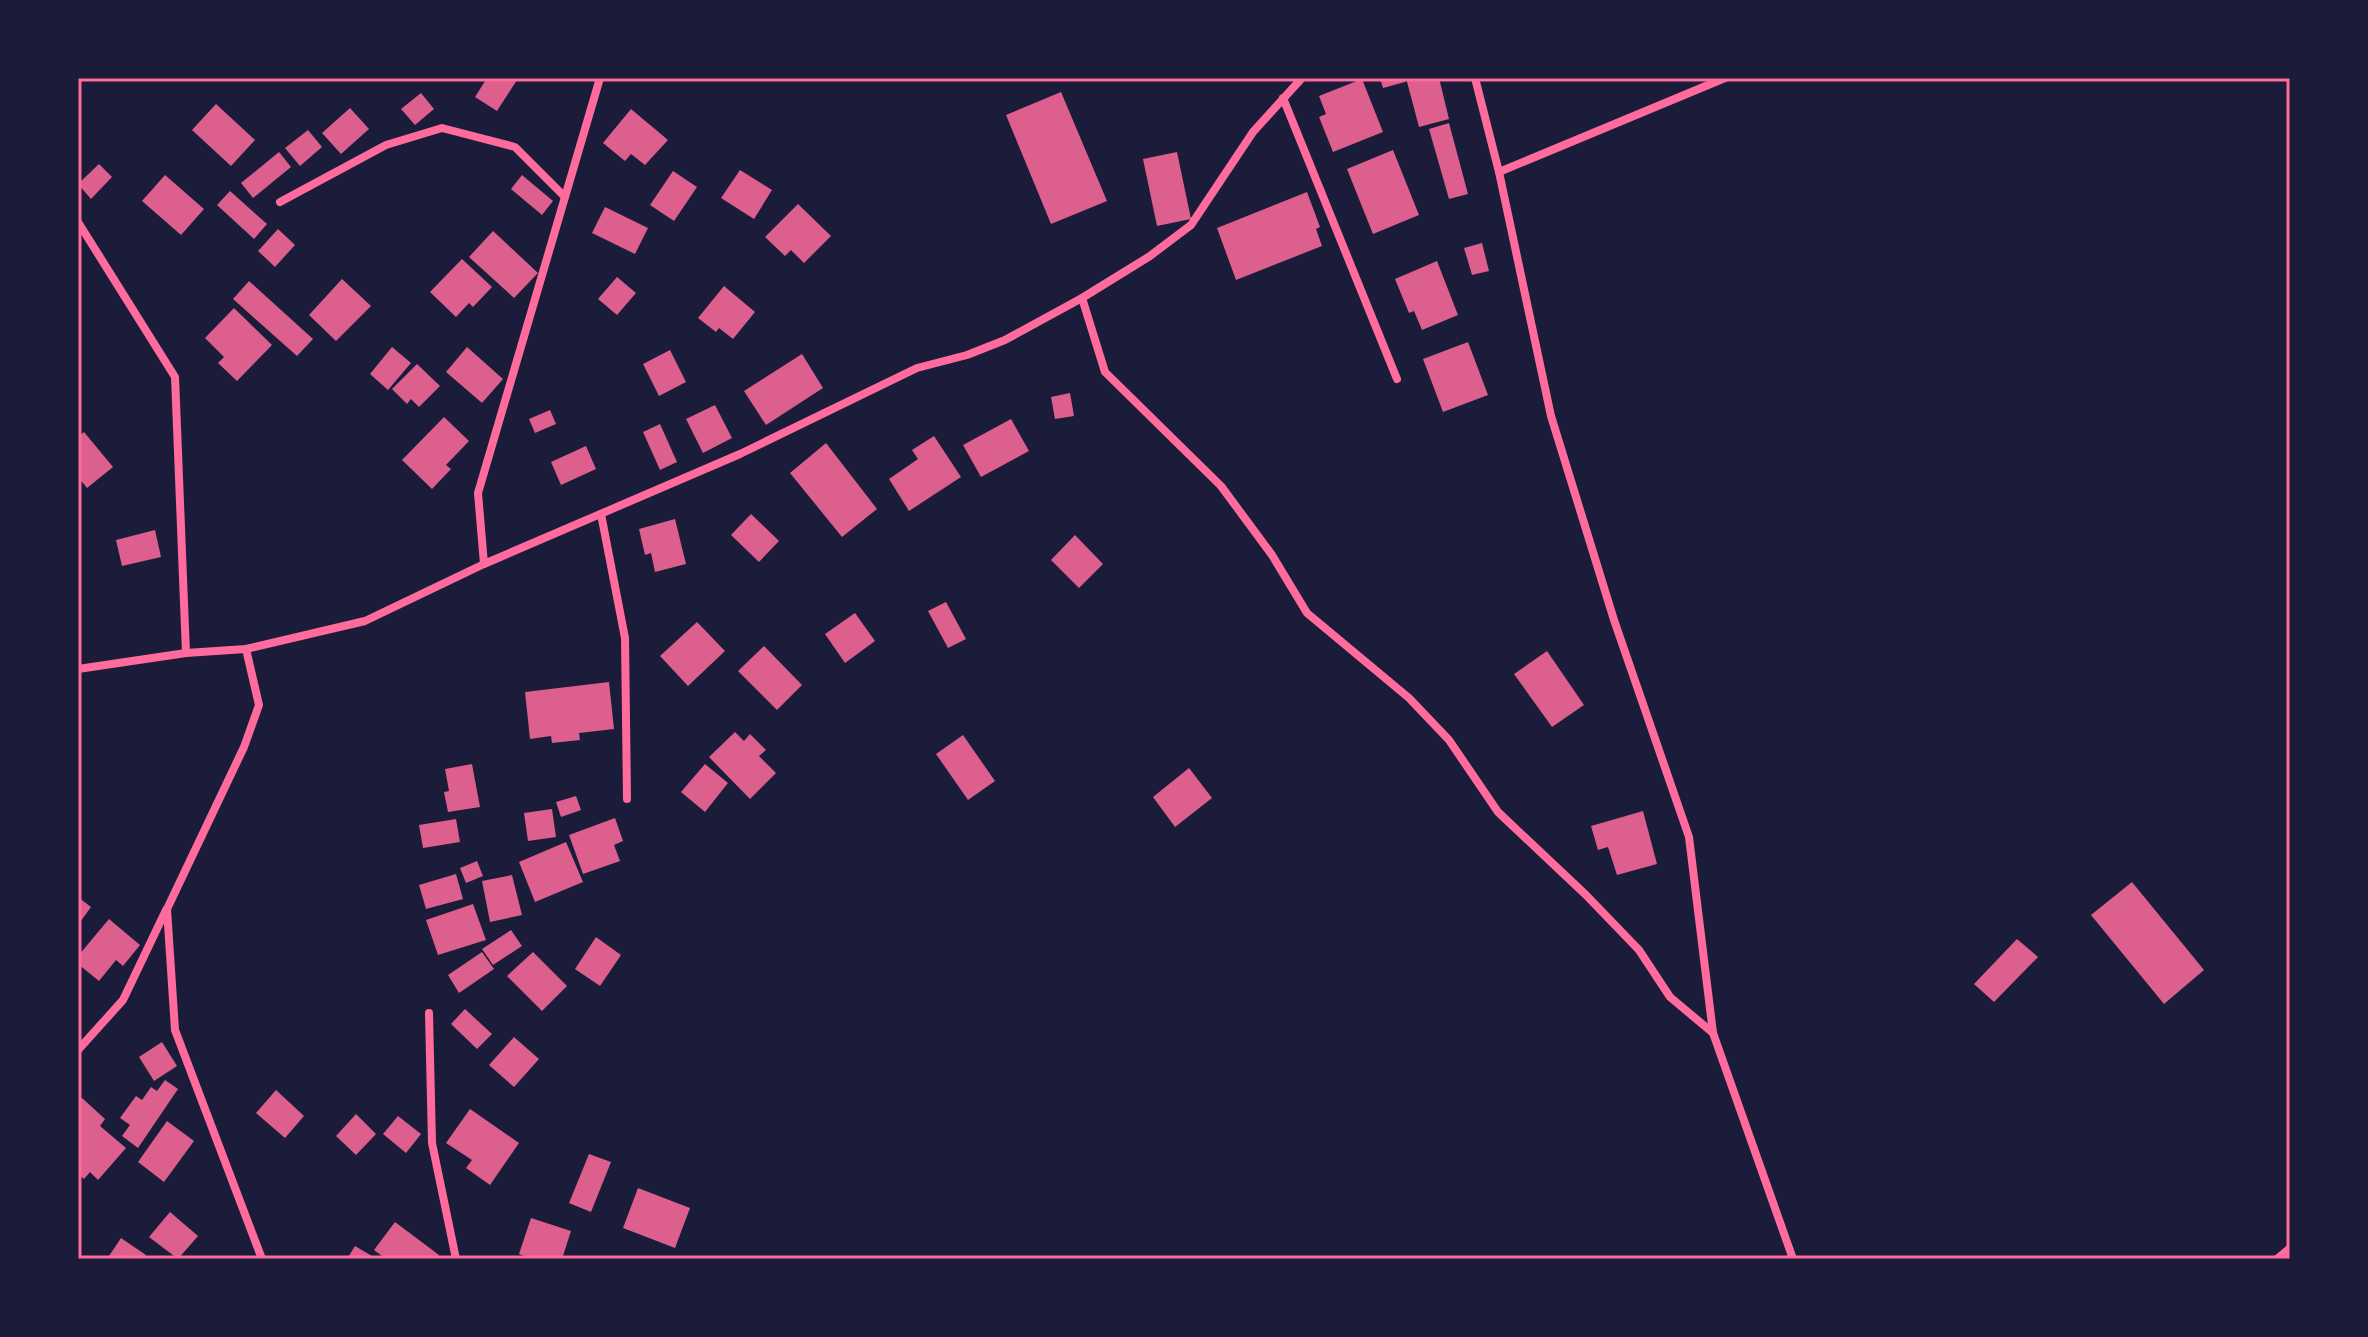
<svg xmlns="http://www.w3.org/2000/svg" width="2368" height="1337" font-family="'Golos Text',sans-serif">
  <style>
    .building { fill: #dd5f8e }
    .lines { fill: none; stroke-linecap: round; stroke-linejoin: round }
    .minor { stroke: #ff6b9d; stroke-width: 8 }
    .neatline { fill: none; stroke: #ff6b9d; stroke-width: 3 }
  </style>
  <rect width="100%" height="100%" fill="#1b1b3a"/>
  <!-- building -->
  <g class="building">
    <path d="M 487,78 L 514,78 L 517,80 L 497,111 L 475,97 Z"/>
    <path d="M 1380,78 L 1404,78 L 1405,82 L 1383,88 Z"/>
    <path d="M 1406,78 L 1439,78 L 1449,119 L 1419,127 Z"/>
    <path d="M 1362,79 L 1383,132 L 1333,152 L 1319,117 L 1326,114 L 1319,96 Z"/>
    <path d="M 1061,92 L 1107,201 L 1051,224 L 1006,115 Z"/>
    <path d="M 421,93 L 434,109 L 415,125 L 401,109 Z"/>
    <path d="M 216,104 L 255,140 L 231,166 L 192,130 Z"/>
    <path d="M 350,108 L 369,129 L 341,154 L 322,133 Z"/>
    <path d="M 631,109 L 668,140 L 645,165 L 631,154 L 625,161 L 603,143 Z"/>
    <path d="M 1449,123 L 1468,194 L 1449,199 L 1429,129 Z"/>
    <path d="M 308,130 L 322,147 L 300,166 L 285,148 Z"/>
    <path d="M 1393,150 L 1419,215 L 1373,234 L 1347,169 Z"/>
    <path d="M 279,152 L 291,167 L 253,198 L 241,183 Z"/>
    <path d="M 1177,152 L 1191,219 L 1157,226 L 1143,159 Z"/>
    <path d="M 99,164 L 112,177 L 91,199 L 78,184 Z"/>
    <path d="M 740,170 L 772,190 L 754,219 L 721,198 Z"/>
    <path d="M 673,171 L 697,187 L 674,221 L 650,205 Z"/>
    <path d="M 165,175 L 204,209 L 181,235 L 142,201 Z"/>
    <path d="M 522,175 L 553,201 L 542,215 L 511,189 Z"/>
    <path d="M 230,191 L 267,224 L 254,239 L 217,205 Z"/>
    <path d="M 1307,192 L 1320,227 L 1316,229 L 1322,246 L 1236,280 L 1217,228 Z"/>
    <path d="M 798,204 L 831,236 L 804,263 L 791,250 L 785,256 L 765,237 Z"/>
    <path d="M 605,207 L 648,228 L 635,254 L 592,233 Z"/>
    <path d="M 278,229 L 295,245 L 275,267 L 258,251 Z"/>
    <path d="M 493,231 L 538,273 L 514,298 L 469,257 Z"/>
    <path d="M 1482,243 L 1489,271 L 1472,275 L 1464,248 Z"/>
    <path d="M 462,259 L 492,287 L 473,307 L 469,303 L 456,317 L 430,292 Z"/>
    <path d="M 1437,261 L 1458,315 L 1422,330 L 1414,311 L 1409,313 L 1395,279 Z"/>
    <path d="M 617,277 L 636,293 L 617,315 L 598,299 Z"/>
    <path d="M 342,279 L 371,306 L 336,341 L 309,315 Z"/>
    <path d="M 249,281 L 313,339 L 297,356 L 233,299 Z"/>
    <path d="M 724,286 L 755,312 L 733,339 L 719,328 L 716,332 L 698,318 Z"/>
    <path d="M 234,308 L 272,345 L 237,381 L 218,363 L 224,357 L 205,338 Z"/>
    <path d="M 1468,342 L 1488,395 L 1443,412 L 1423,359 Z"/>
    <path d="M 392,347 L 411,363 L 388,390 L 370,374 Z"/>
    <path d="M 467,347 L 503,379 L 482,403 L 446,372 Z"/>
    <path d="M 670,350 L 686,382 L 659,396 L 643,364 Z"/>
    <path d="M 802,354 L 823,388 L 766,425 L 744,391 Z"/>
    <path d="M 417,364 L 440,386 L 419,407 L 411,399 L 407,404 L 392,389 Z"/>
    <path d="M 1070,393 L 1074,416 L 1055,419 L 1051,397 Z"/>
    <path d="M 715,405 L 732,438 L 703,453 L 686,419 Z"/>
    <path d="M 550,410 L 556,424 L 535,433 L 529,419 Z"/>
    <path d="M 444,417 L 469,441 L 446,465 L 451,469 L 432,489 L 402,460 Z"/>
    <path d="M 1011,419 L 1029,451 L 981,477 L 963,445 Z"/>
    <path d="M 660,424 L 677,462 L 660,470 L 643,432 Z"/>
    <path d="M 84,432 L 113,467 L 87,488 L 78,477 L 78,437 Z"/>
    <path d="M 934,436 L 961,477 L 909,511 L 889,479 L 918,459 L 912,450 Z"/>
    <path d="M 826,443 L 877,509 L 842,537 L 790,473 Z"/>
    <path d="M 586,446 L 596,469 L 561,485 L 551,462 Z"/>
    <path d="M 751,514 L 779,541 L 759,562 L 731,535 Z"/>
    <path d="M 675,519 L 686,564 L 655,572 L 651,553 L 645,555 L 639,529 Z"/>
    <path d="M 155,530 L 161,557 L 122,566 L 116,540 Z"/>
    <path d="M 1075,535 L 1103,564 L 1079,588 L 1051,560 Z"/>
    <path d="M 946,602 L 966,639 L 948,648 L 928,611 Z"/>
    <path d="M 855,613 L 875,641 L 845,663 L 825,634 Z"/>
    <path d="M 697,622 L 725,651 L 688,686 L 660,656 Z"/>
    <path d="M 764,646 L 802,685 L 777,710 L 738,671 Z"/>
    <path d="M 1547,651 L 1584,705 L 1552,727 L 1514,674 Z"/>
    <path d="M 609,682 L 614,729 L 579,733 L 580,740 L 552,743 L 551,736 L 530,739 L 525,692 Z"/>
    <path d="M 735,732 L 744,741 L 750,734 L 766,750 L 759,756 L 776,773 L 750,799 L 709,757 Z"/>
    <path d="M 963,735 L 995,781 L 968,800 L 936,754 Z"/>
    <path d="M 472,764 L 480,807 L 448,812 L 444,792 L 449,791 L 445,769 Z"/>
    <path d="M 705,764 L 728,783 L 705,812 L 681,792 Z"/>
    <path d="M 1189,768 L 1212,798 L 1175,827 L 1153,797 Z"/>
    <path d="M 576,796 L 581,810 L 561,817 L 556,802 Z"/>
    <path d="M 552,809 L 556,837 L 528,841 L 524,813 Z"/>
    <path d="M 1643,811 L 1657,864 L 1617,875 L 1608,847 L 1598,850 L 1591,826 Z"/>
    <path d="M 615,818 L 623,841 L 614,845 L 620,861 L 583,874 L 569,835 Z"/>
    <path d="M 456,819 L 460,842 L 423,848 L 419,825 Z"/>
    <path d="M 566,842 L 583,882 L 535,902 L 519,862 Z"/>
    <path d="M 477,861 L 483,876 L 466,883 L 460,868 Z"/>
    <path d="M 456,874 L 463,899 L 426,909 L 419,885 Z"/>
    <path d="M 512,875 L 522,915 L 490,922 L 482,881 Z"/>
    <path d="M 2132,882 L 2204,970 L 2164,1004 L 2091,915 Z"/>
    <path d="M 78,897 L 91,907 L 78,925 Z"/>
    <path d="M 473,904 L 486,940 L 438,955 L 426,920 Z"/>
    <path d="M 109,919 L 140,945 L 123,966 L 116,960 L 99,981 L 78,964 L 78,956 Z"/>
    <path d="M 511,930 L 522,946 L 493,965 L 482,949 Z"/>
    <path d="M 596,937 L 621,955 L 600,986 L 575,969 Z"/>
    <path d="M 2017,939 L 2038,957 L 1994,1002 L 1974,984 Z"/>
    <path d="M 482,952 L 494,969 L 459,993 L 448,975 Z"/>
    <path d="M 533,952 L 567,986 L 542,1011 L 507,976 Z"/>
    <path d="M 465,1009 L 492,1034 L 477,1049 L 451,1024 Z"/>
    <path d="M 514,1037 L 539,1059 L 514,1087 L 489,1065 Z"/>
    <path d="M 162,1042 L 177,1066 L 154,1081 L 139,1057 Z"/>
    <path d="M 165,1080 L 178,1089 L 138,1148 L 122,1136 L 130,1125 L 120,1118 L 136,1096 L 142,1100 L 151,1087 L 157,1091 Z"/>
    <path d="M 276,1090 L 304,1116 L 285,1138 L 256,1113 Z"/>
    <path d="M 82,1098 L 105,1119 L 100,1126 L 126,1148 L 98,1180 L 90,1172 L 84,1179 L 78,1174 L 78,1102 Z"/>
    <path d="M 470,1109 L 519,1143 L 490,1185 L 466,1168 L 472,1160 L 446,1143 Z"/>
    <path d="M 356,1114 L 376,1134 L 356,1155 L 336,1136 Z"/>
    <path d="M 398,1116 L 421,1134 L 406,1153 L 383,1134 Z"/>
    <path d="M 167,1121 L 194,1141 L 164,1182 L 138,1162 Z"/>
    <path d="M 589,1154 L 611,1162 L 591,1212 L 569,1203 Z"/>
    <path d="M 638,1188 L 690,1208 L 675,1248 L 623,1228 Z"/>
    <path d="M 170,1212 L 198,1236 L 178,1259 L 149,1237 Z"/>
    <path d="M 531,1218 L 571,1231 L 562,1259 L 532,1259 L 519,1254 Z"/>
    <path d="M 395,1222 L 439,1255 L 436,1259 L 386,1259 L 374,1250 Z"/>
    <path d="M 121,1238 L 146,1255 L 143,1259 L 107,1259 Z"/>
    <path d="M 355,1246 L 372,1256 L 370,1259 L 347,1259 Z"/>
  </g>
  <g class="lines">
    <!-- minor -->
    <g class="minor">
      <path d="M 600,78 L 478,493 L 484,564 L 740,454 L 917,368 L 967,355 L 1005,340 L 1082,298 L 1105,372 L 1221,486 L 1272,555 L 1307,613 L 1409,698 L 1449,740 L 1498,812 L 1586,895 L 1639,950 L 1670,997 L 1713,1033"/>
      <path d="M 1475,78 L 1499,172 L 1551,416 L 1614,620 L 1689,837 L 1713,1033 L 1793,1259"/>
      <path d="M 1283,98 L 1397,379"/>
      <path d="M 1499,172 L 1725,78"/>
      <path d="M 280,202 L 386,145 L 442,128 L 515,147 L 564,196"/>
      <path d="M 78,222 L 175,377 L 186,653"/>
      <path d="M 1082,298 L 1150,256 L 1191,225 L 1253,132 L 1302,78"/>
      <path d="M 601,514 L 625,638 L 627,799"/>
      <path d="M 246,649 L 259,705 L 244,747 L 167,909 L 175,1030 L 262,1259"/>
      <path d="M 78,669 L 186,653 L 246,649 L 365,621 L 484,564"/>
      <path d="M 429,1013 L 432,1143 L 456,1259"/>
      <path d="M 78,1050 L 123,1000 L 166,910"/>
      <path d="M 2277,1259 L 2290,1248"/>
    </g>
  </g>
  <!-- border -->
  <rect width="2368" height="1337" fill="none" stroke="#1b1b3a" stroke-width="160"/>
  <rect x="80" y="80" width="2208" height="1177" class="neatline"/>
</svg>
